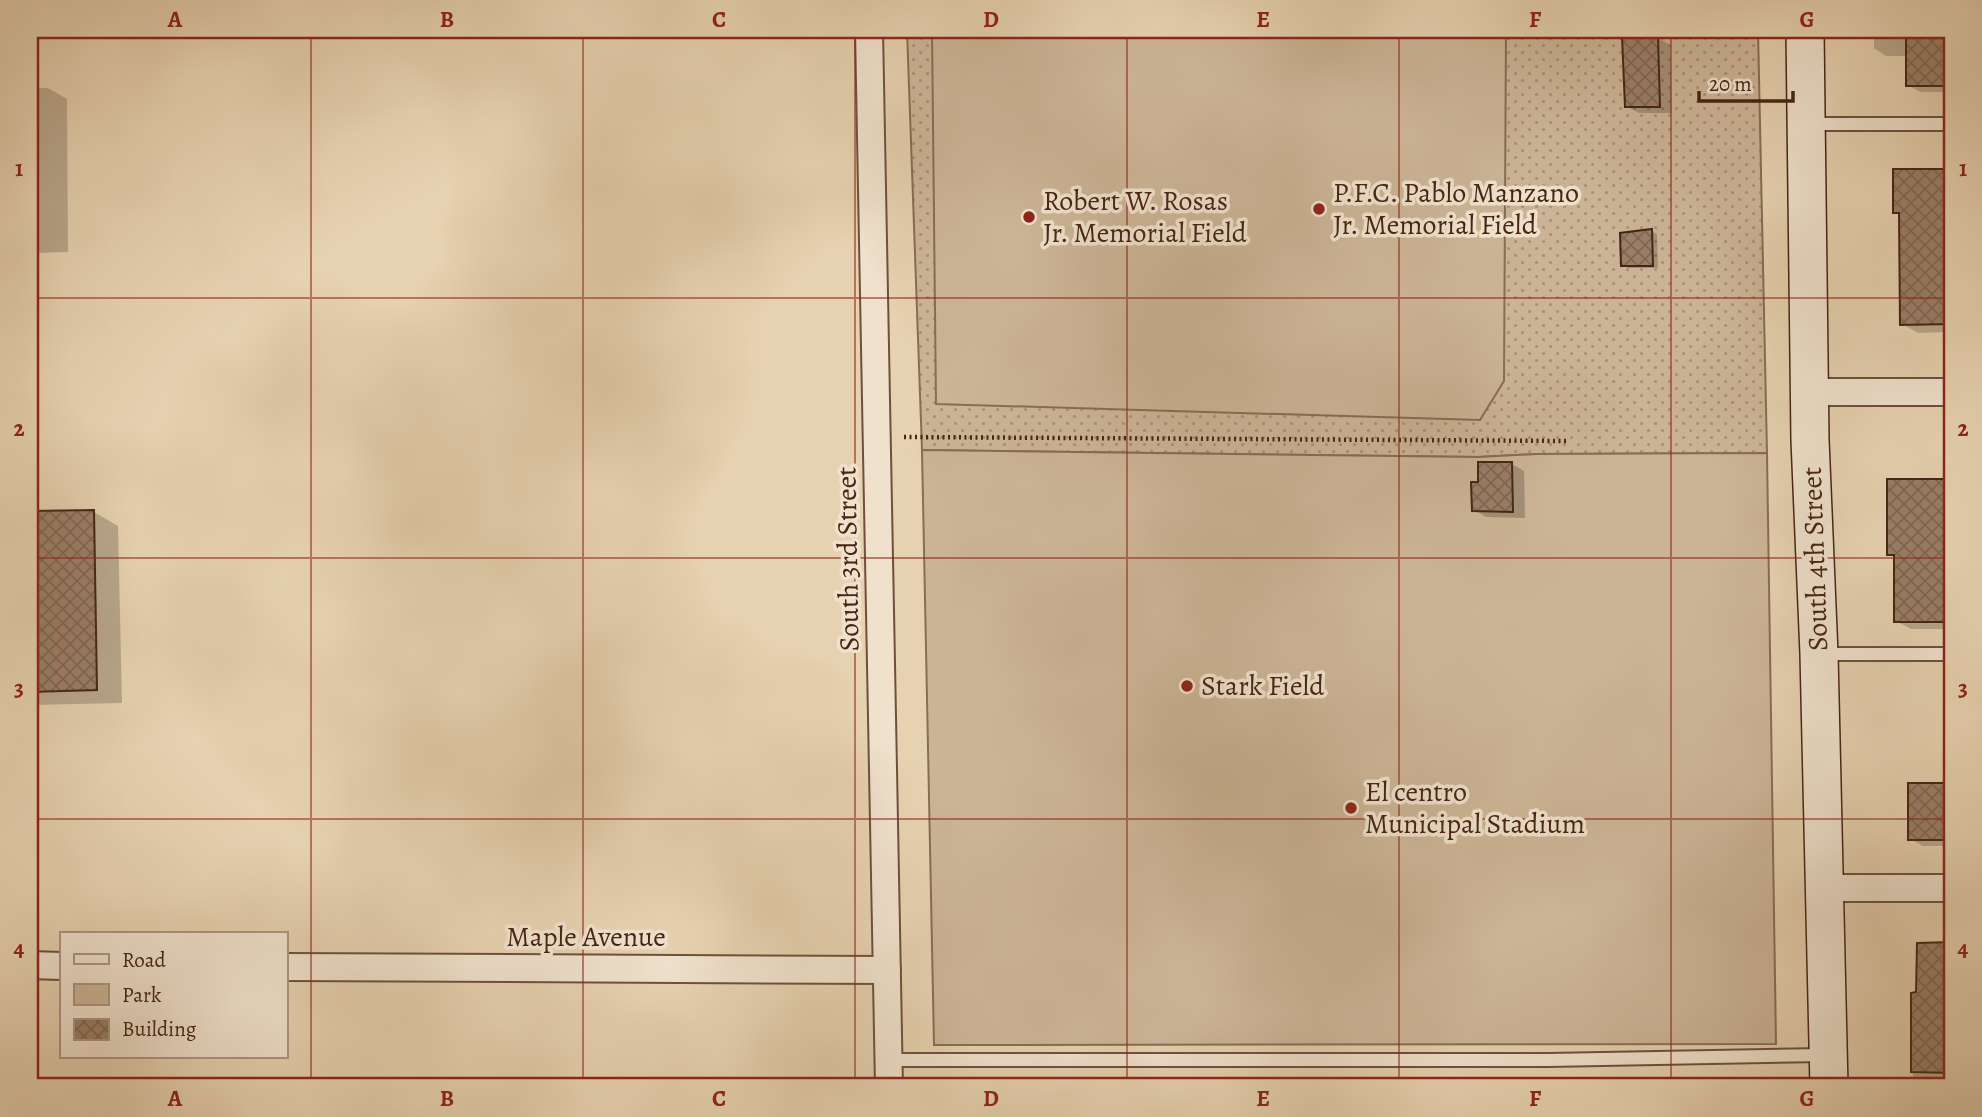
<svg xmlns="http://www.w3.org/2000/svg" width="1982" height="1117" font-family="Alegreya,serif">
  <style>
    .green { fill: url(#green-dots); stroke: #896c56; stroke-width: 2 }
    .pitch { fill: #cbb496; stroke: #896c56; stroke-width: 2 }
    .shadow { fill: #0003 }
    .building { fill: url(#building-cross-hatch); stroke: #472516; stroke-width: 2 }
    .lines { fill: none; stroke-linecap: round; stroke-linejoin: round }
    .lane-casing { stroke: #6f503c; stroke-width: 16 }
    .street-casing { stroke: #6f503c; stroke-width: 30 }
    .secondary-casing { stroke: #472516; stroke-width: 40 }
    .path { stroke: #472516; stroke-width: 4.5; stroke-dasharray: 2 3.5; stroke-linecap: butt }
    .lane { stroke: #efe1cc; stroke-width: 12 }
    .street { stroke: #efe1cc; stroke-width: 26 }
    .secondary { stroke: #efe1cc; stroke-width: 37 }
    .grid { fill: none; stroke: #8f2418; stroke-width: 2; stroke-opacity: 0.55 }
    .poi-dot { fill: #8f2418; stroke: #efe1cc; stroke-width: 2.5 }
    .labels { text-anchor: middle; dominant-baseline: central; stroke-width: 7; stroke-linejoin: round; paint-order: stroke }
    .poi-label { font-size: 28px; fill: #472516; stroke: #efe1cc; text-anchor: start }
    .street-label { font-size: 28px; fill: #472516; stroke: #efe1cc }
    .neatline { fill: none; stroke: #8f2418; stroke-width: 2.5 }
    .grid-label { font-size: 23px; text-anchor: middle; font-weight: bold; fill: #8f2418 }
  </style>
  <defs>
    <pattern id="green-dots" width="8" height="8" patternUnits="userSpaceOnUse" patternTransform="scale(1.75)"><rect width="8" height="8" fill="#cbb496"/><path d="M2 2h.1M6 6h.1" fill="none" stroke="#a79279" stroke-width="1.8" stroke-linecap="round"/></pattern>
    <pattern id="building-cross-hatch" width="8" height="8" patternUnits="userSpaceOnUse" patternTransform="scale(1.75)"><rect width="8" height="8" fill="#9a7e66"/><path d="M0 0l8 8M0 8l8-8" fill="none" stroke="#7f6753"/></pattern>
  </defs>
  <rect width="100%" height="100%" fill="#e6d1b0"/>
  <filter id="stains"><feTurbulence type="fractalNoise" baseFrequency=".00286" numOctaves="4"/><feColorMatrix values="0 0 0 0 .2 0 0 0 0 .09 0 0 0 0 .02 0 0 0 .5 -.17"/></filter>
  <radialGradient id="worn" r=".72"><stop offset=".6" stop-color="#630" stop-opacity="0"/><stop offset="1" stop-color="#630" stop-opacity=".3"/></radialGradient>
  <!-- green -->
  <path class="green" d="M 907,30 L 1758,30 L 1767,453 L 1537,454 L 1478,457 L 922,450 Z"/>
  <!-- pitch -->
  <g class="pitch">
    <path d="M 932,30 L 1506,30 L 1504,381 L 1480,420 L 936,404 Z"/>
    <path d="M 922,450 L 1478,457 L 1537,454 L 1767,453 L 1776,1044 L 934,1045 Z"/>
  </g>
  <!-- shadow -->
  <g class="shadow">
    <path d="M 1874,30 L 1952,30 L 1952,92 L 1920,92 L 1908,85 L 1908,56 L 1886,56 L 1874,48 Z"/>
    <path d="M 1658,38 L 1670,45 L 1672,113 L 1639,113 L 1626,106 Z"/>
    <path d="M 30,88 L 48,88 L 67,99 L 68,252 L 30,253 Z"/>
    <path d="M 1895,170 L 1952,170 L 1952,332 L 1918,333 L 1902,324 L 1900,215 L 1895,212 Z"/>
    <path d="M 1651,231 L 1657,234 L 1658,268 L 1628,268 L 1622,265 Z"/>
    <path d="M 1512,464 L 1524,471 L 1525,518 L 1486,517 L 1474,510 L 1479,484 Z"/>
    <path d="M 1947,480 L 1952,483 L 1952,629 L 1911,629 L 1896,621 L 1896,558 L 1889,554 Z"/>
    <path d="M 94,512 L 118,526 L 122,703 L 30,705 L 30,513 Z"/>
    <path d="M 1910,785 L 1952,785 L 1952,846 L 1923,846 L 1910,839 Z"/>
    <path d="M 1952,944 L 1951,1087 L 1913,1087 L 1912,994 L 1918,994 L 1919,945 Z"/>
    <path d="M 1757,1084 L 1762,1087 L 1703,1087 L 1703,1086 Z"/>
  </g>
  <!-- building -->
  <g class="building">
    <rect x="1906" y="35" width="38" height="51"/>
    <path d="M 1622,36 L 1658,36 L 1660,107 L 1625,107 Z"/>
    <path d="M 1893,169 L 1952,169 L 1952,324 L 1900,325 L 1899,213 L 1893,213 Z"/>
    <path d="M 1652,229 L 1653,266 L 1621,266 L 1620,233 Z"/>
    <path d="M 1478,462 L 1512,462 L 1513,512 L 1472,511 L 1471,482 L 1478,482 Z"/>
    <path d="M 1887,479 L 1947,479 L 1947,581 L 1951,581 L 1951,622 L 1894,622 L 1894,555 L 1887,555 Z"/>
    <path d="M 94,510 L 97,690 L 30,692 L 30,511 Z"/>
    <rect x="1908" y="783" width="44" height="57"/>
    <path d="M 1952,942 L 1952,1073 L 1911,1072 L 1911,993 L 1916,992 L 1917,943 Z"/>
  </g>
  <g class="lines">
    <defs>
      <g id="lane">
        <path d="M 1809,124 L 1952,124"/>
        <path d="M 1823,654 L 1952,654"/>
        <path d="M 889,1060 L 1548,1060 L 1824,1055"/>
      </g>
      <g id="street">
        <path d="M 869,30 L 889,1087"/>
        <path d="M 1810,392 L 1952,392"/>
        <path d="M 1824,888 L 1952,888"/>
        <path d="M 30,965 L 61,966"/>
        <path d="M 285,967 L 887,970"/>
      </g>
      <path id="secondary" d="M 1805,30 L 1810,440 L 1819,654 L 1829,1087"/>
    </defs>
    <!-- lane casing -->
    <use href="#lane" class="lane-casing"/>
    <!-- street casing -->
    <use href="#street" class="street-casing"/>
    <!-- secondary casing -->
    <use href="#secondary" class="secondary-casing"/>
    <!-- path -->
    <path class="path" d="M 904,437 L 1568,441"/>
    <!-- lane -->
    <use href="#lane" class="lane"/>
    <!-- street -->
    <use href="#street" class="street"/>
    <!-- secondary -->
    <use href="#secondary" class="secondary"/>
  </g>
  <!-- grid -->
  <path class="grid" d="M 311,30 L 311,1087M 583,30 L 583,1087M 855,30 L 855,1087M 1127,30 L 1127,1087M 1399,30 L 1399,1087M 1671,30 L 1671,1087M 30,298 L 1952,298M 30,558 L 1952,558M 30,819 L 1952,819"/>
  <!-- markers -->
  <g class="poi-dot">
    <circle cx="1319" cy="209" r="7"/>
    <circle cx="1029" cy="217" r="7"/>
    <circle cx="1187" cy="686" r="7"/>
    <circle cx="1351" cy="808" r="7"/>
  </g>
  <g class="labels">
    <!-- poi labels -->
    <g class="poi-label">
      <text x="1333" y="193">P.F.C. Pablo Manzano<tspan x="1333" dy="32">Jr. Memorial Field</tspan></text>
      <text x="1043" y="201">Robert W. Rosas<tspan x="1043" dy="32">Jr. Memorial Field</tspan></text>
      <text x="1201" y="686">Stark Field</text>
      <text x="1365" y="792">El centro<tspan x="1365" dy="32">Municipal Stadium</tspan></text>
    </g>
    <!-- street labels -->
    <g class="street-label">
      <text transform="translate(848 559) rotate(-91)">South 3rd Street</text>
      <text transform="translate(1815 559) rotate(-92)">South 4th Street</text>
      <text x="586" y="937">Maple Avenue</text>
    </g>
  </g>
  <!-- margin -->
  <rect width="1982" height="1117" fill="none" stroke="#e6d1b0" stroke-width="77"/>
  <!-- legend -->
  <rect x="60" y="932" width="228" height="126" fill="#efe1cc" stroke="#ac9683" stroke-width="2"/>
  <rect x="74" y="954" width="35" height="10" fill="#efe1cc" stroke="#ac9683" stroke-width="2"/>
  <text x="122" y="967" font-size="21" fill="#472516">Road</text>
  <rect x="74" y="984" width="35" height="21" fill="#cbb496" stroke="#ac9683" stroke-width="2"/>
  <text x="122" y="1002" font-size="21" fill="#472516">Park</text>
  <rect x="74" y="1019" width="35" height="21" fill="url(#building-cross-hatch)" stroke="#ac9683" stroke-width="2"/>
  <text x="122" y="1036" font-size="21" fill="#472516">Building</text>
  <!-- scale -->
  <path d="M1699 91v10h94v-10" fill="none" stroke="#472516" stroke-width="3.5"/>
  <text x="1709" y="91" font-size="21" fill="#472516" stroke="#efe1cc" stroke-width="5" paint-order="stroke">20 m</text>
  <rect x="38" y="38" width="1906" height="1040" class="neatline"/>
  <g class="grid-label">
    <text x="175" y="27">A</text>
    <text x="447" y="27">B</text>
    <text x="719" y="27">C</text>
    <text x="991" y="27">D</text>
    <text x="1263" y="27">E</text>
    <text x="1535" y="27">F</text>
    <text x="1807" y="27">G</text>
    <text x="19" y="176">1</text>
    <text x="1963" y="176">1</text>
    <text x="19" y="436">2</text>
    <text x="1963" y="436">2</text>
    <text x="19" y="696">3</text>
    <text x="1963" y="696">3</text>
    <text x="19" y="956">4</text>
    <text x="1963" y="956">4</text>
    <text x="175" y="1106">A</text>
    <text x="447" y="1106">B</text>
    <text x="719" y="1106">C</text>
    <text x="991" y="1106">D</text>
    <text x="1263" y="1106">E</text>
    <text x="1535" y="1106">F</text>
    <text x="1807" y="1106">G</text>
  </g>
  <rect width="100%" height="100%" filter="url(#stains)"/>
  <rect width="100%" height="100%" fill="url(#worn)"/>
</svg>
